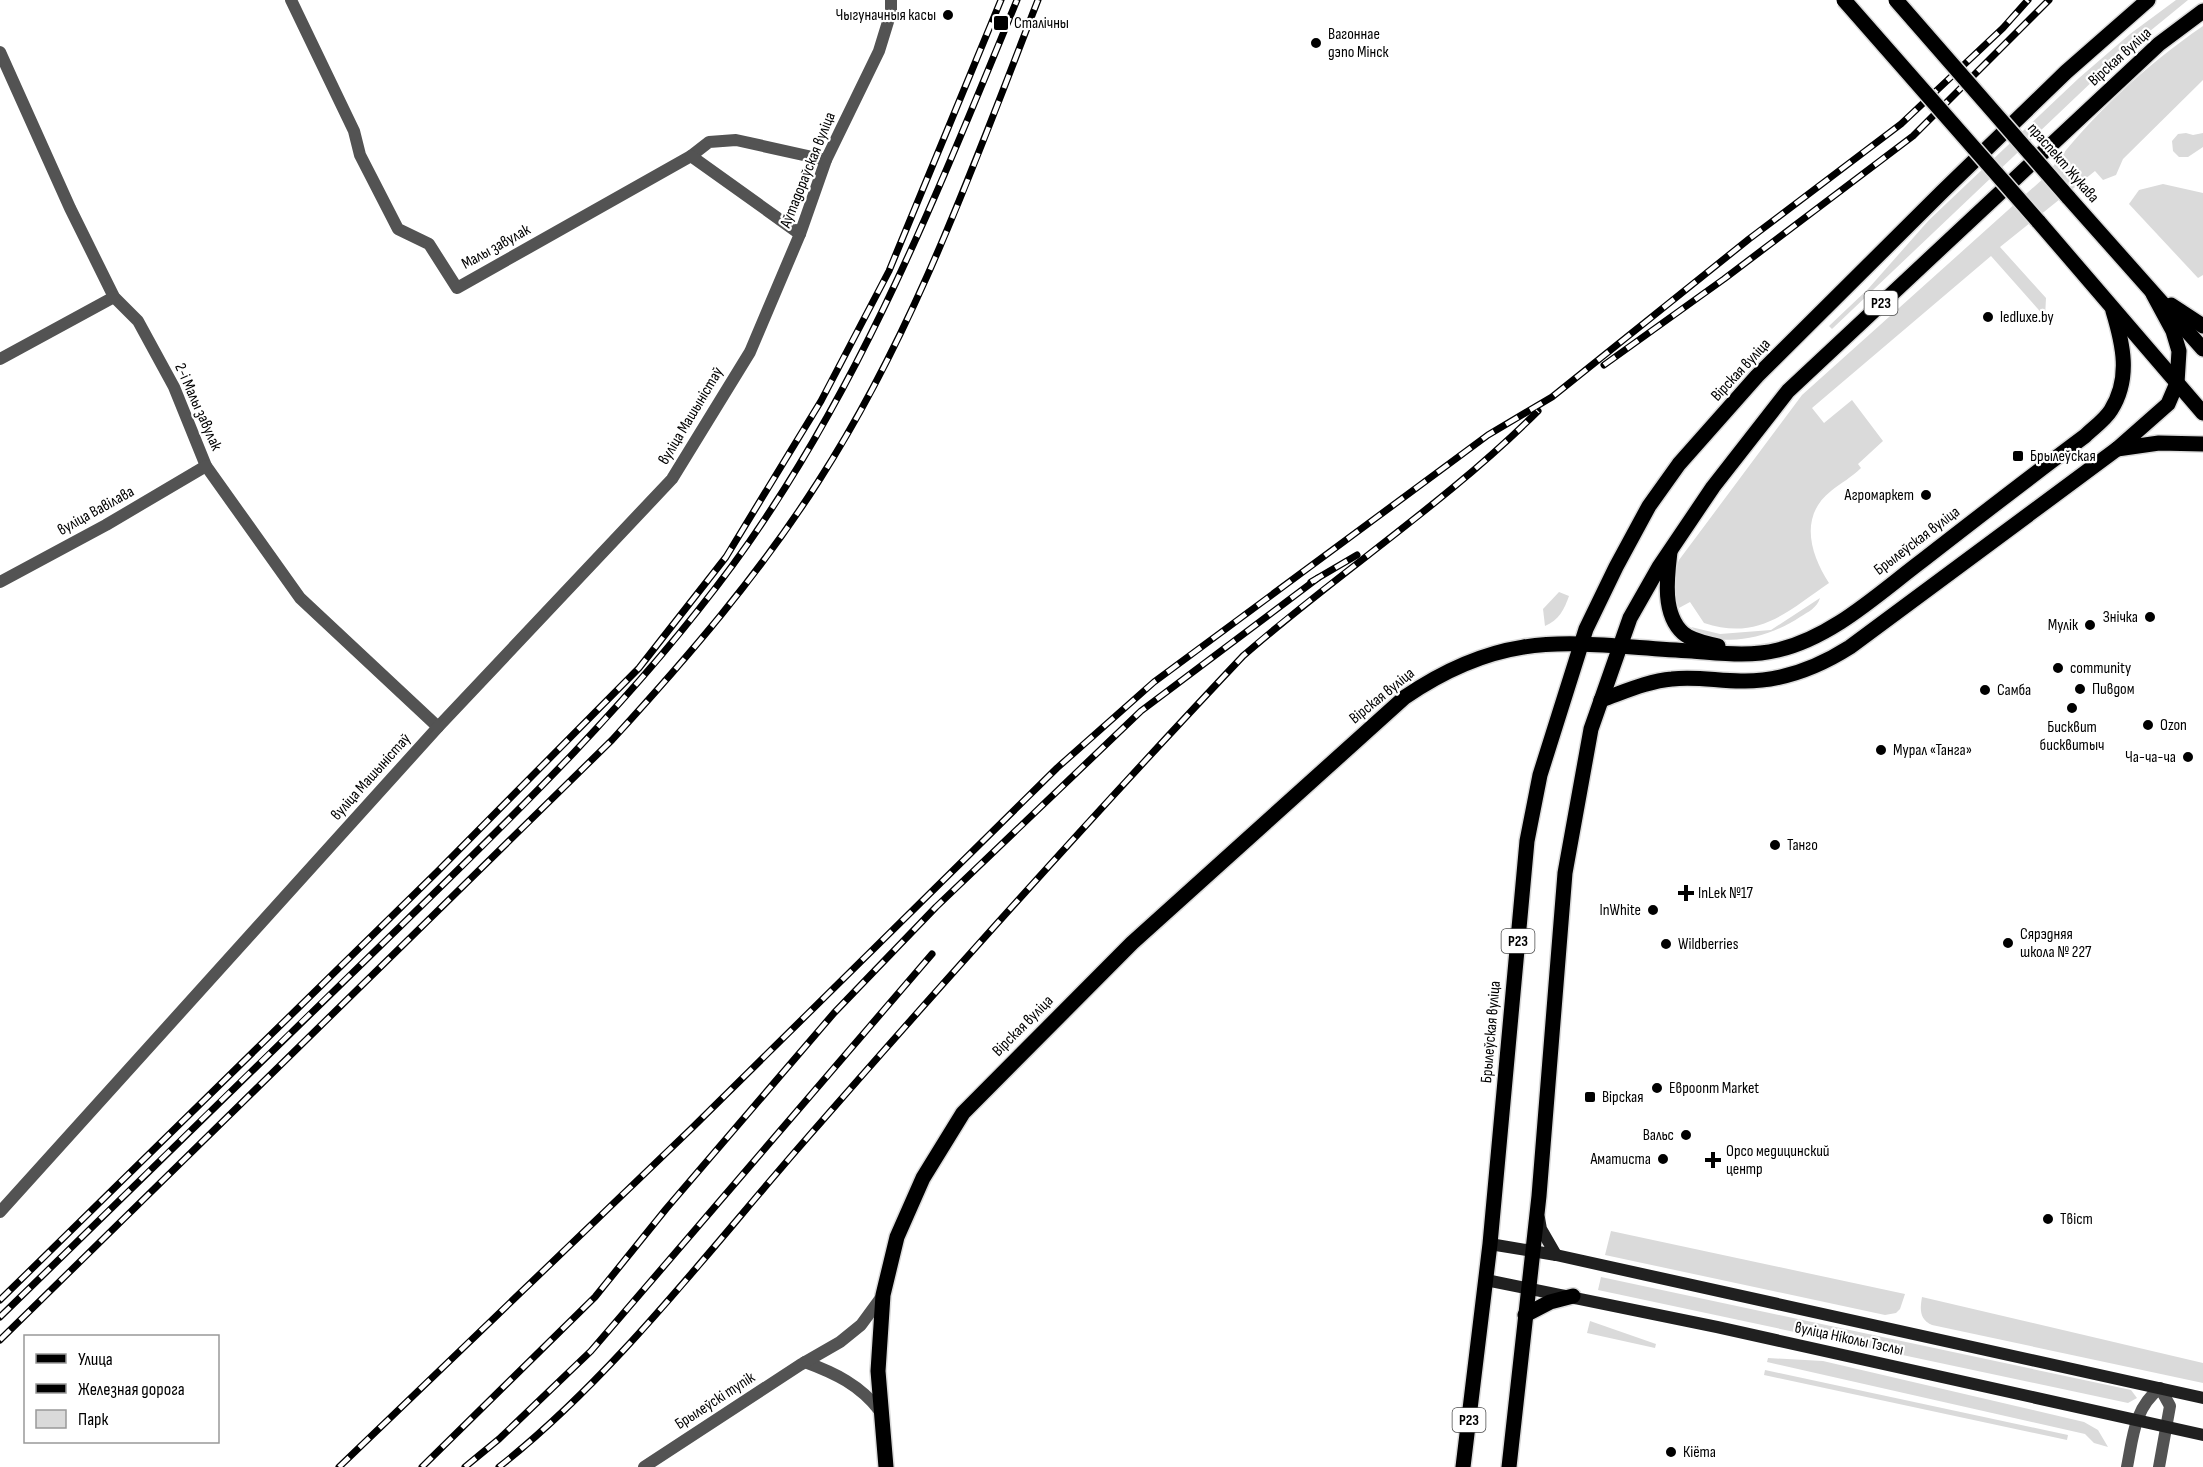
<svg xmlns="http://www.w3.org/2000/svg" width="2203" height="1467" font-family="'Sofia Sans Condensed',sans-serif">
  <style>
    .green { fill: #dadada }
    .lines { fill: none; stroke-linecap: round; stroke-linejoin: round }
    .primary-casing { stroke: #dbdbdb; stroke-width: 18 }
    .minor { stroke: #535353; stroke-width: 12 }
    .tertiary { stroke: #535353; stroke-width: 12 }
    .secondary { stroke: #202020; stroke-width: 12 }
    .primary { stroke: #000; stroke-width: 15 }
    .rail-casing { stroke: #000; stroke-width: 7 }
    .rail { stroke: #fff; stroke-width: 4.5; stroke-dasharray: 14; stroke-linecap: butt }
    .primary-bridge-casing { stroke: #dbdbdb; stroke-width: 18; stroke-linecap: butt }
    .primary-bridge { stroke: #000; stroke-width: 15 }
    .poi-dot { fill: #000; stroke: #fff; stroke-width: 2 }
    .labels { text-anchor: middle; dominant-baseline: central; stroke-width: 4.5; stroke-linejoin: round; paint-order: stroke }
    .shield { fill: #fff; stroke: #4c4c4c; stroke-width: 1.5 }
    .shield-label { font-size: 15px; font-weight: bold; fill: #000 }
    .poi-label { font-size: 16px; fill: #000; stroke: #fff; text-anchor: start }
    .street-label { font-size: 16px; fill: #000; stroke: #fff }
  </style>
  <rect width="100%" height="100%" fill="#fff"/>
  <!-- green -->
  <g class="green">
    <path d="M 2176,0 L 2188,0 L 2117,58 L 1832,329 L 1829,326 L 1868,289 L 1929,220 L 2079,78 L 2130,34 Z"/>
    <path d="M 2203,26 L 2203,80 L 2123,159 L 2116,175 L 2103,180 L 2095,171 L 2000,247 L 2046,298 L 2045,317 L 1991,256 L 1812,408 L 1824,423 L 1852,400 L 1883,441 L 1858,464 L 1861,468 C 1852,477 1841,483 1831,491 C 1799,516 1810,554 1829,583 C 1787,612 1758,641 1704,623 L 1690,602 L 1679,608 C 1672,592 1672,576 1679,560 L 1802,395 L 2045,177 C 2088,119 2143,67 2203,26 Z"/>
    <path d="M 2186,133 L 2193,135 L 2203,133 L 2203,147 L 2188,157 L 2179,157 L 2173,151 L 2172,141 L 2178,134 Z"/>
    <path d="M 2163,184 L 2203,193 L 2203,275 L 2198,278 L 2129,204 L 2139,190 Z"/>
    <path d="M 1559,592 L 1569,596 C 1564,610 1559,620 1545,626 L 1543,609 Z"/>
    <path d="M 1820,598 C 1817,608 1808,612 1800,617 C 1772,636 1721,652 1691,627 L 1720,634 L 1771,630 Z"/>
    <path d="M 1611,1231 L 1905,1294 L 1900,1309 L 1896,1313 L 1885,1315 L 1605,1255 Z"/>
    <path d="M 1601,1277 L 2131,1390 L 2137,1398 L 2128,1403 L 1598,1290 Z"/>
    <path d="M 1922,1297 L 2203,1363 L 2203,1383 L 1932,1325 C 1919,1319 1920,1309 1922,1297 Z"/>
    <path d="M 1590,1321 L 1656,1344 L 1655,1348 L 1587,1333 Z"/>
    <path d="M 1768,1358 L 1823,1361 L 2084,1422 L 2098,1430 L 2108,1447 L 2094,1443 L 2085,1434 L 1767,1362 Z"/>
    <path d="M 1765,1370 L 2068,1435 L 2067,1440 L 1764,1375 Z"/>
  </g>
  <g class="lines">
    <defs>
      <g id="primary">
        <path d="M 2068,197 L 2203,349"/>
        <path d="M 2038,221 L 2203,413"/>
        <path d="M 2171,305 L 2203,326"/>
        <path d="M 2117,449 L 2159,443 L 2203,444"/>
        <path d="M 1670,552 C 1667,577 1662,614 1683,633 C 1692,641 1707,643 1718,646"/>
        <path d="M 1601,700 C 1624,692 1648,681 1672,679 C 1695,676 1718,681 1741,681 C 1781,682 1817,668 1850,647 L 2117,449 L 2168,404 L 2177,383 L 2179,351 L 2173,331 L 2153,294"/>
        <path d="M 1525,1315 L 1550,1302 L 1573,1296"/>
        <path d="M 886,1467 L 878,1371 L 883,1295 L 897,1237 L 923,1178 L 963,1113 L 1132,943 L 1405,697 C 1511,625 1574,645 1692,651 C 1720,653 1750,657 1778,650 C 1833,637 1879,593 1923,560 C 1977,518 2030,477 2085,436 C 2093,428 2105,420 2111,410 C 2131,378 2123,344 2113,311"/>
        <path d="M 1463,1467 L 1490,1244 L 1527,841 L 1540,775 L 1586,629 L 1616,567 L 1649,506 L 1679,464 L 1757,376 L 1942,192 L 2066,72 L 2148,0"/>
        <path d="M 1509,1467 L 1539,1196 L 1565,873 L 1591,729 L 1630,618 L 1659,567 L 1713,487 L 1788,391 L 2159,44 L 2203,11"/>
      </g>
    </defs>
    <!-- primary casing -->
    <use href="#primary" class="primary-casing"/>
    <!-- minor -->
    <g class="minor">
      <path d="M 291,0 L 354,131 L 360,155 L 398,229 L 429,244 L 457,288 L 691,156 L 709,142 L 736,140 L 826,160"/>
      <path d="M 0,52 L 70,208 L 114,297 L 138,321 L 174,387 L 206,466 L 300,598 L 438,727"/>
      <path d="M 691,156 L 800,234"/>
      <path d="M 0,359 L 114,297"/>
      <path d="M 0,582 L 106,525 L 206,466"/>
      <path d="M 0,1212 L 438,727 L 672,479 L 750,352 L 800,234 L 826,160 L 879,51 L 891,12 L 891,0"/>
      <path d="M 805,1362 C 835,1373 860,1385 880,1411"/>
      <path d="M 644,1467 L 800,1365 L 840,1342 L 861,1325 L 883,1295"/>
    </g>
    <!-- tertiary -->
    <path class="tertiary" d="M 2127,1467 C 2133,1437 2134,1408 2160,1388 L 2170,1406 L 2159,1467"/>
    <!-- secondary -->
    <g class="secondary">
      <path d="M 1539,1218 L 1541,1229 L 1556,1255"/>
      <path d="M 1490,1244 L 1556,1255 L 2203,1398"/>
      <path d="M 1486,1280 L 1717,1327 L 2203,1435"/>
    </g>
    <!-- primary -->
    <use href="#primary" class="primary"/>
    <defs>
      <g id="rail">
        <path d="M 1604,365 L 1724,279 L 1913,136 L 2049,0"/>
        <path d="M 1311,582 L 1357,555"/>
        <path d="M 0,1300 L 438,871 L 639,668 L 726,557 L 821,401 L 889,271 L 1001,0"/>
        <path d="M 0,1317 C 125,1195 250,1072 376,950 C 501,828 628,707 732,566 C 858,394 936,196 1017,0"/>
        <path d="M 0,1340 L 612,740 C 687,658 758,576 818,482 C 914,333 974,164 1038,0"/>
        <path d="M 339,1467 L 692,1128 L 1057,768 L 1154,682 L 1488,435 L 1552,397 L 1749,239 L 1901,124 L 2003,28 L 2028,0"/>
        <path d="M 422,1467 L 595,1297 L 666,1209 L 834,1013 L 936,907 L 1141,711 L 1318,578"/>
        <path d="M 465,1467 L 499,1439 L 591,1351 L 932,954"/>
        <path d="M 499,1467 C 613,1377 706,1254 801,1145 C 946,979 1092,816 1243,656 C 1339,572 1447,502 1538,411"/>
      </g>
    </defs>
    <!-- rail casing -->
    <use href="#rail" class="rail-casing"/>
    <!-- rail -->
    <use href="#rail" class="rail"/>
    <defs>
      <g id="primary-bridge">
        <path d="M 1844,0 L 2038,221"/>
        <path d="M 1896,0 L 2068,197"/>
      </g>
    </defs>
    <!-- primary-bridge casing -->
    <use href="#primary-bridge" class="primary-bridge-casing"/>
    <!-- primary-bridge -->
    <use href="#primary-bridge" class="primary-bridge"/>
  </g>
  <!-- markers -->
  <g class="poi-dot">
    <circle cx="948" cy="15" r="6"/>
    <rect x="993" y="15" width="16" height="16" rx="3"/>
    <circle cx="1316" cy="43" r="6"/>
    <circle cx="1988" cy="317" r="6"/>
    <rect x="2012" y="450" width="12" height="12" rx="3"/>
    <circle cx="1926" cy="495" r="6"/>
    <circle cx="2150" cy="617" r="6"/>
    <circle cx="2090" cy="625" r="6"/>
    <circle cx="2058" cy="668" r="6"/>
    <circle cx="2080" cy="689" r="6"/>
    <circle cx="1985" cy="690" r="6"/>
    <circle cx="2072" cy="708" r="6"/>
    <circle cx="2148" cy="725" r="6"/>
    <circle cx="1881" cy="750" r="6"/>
    <circle cx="2188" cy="757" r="6"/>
    <circle cx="1775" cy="845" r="6"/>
    <path d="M1683 884h6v6h6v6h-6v6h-6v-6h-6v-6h6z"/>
    <circle cx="1653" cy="910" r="6"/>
    <circle cx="2008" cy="943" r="6"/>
    <circle cx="1666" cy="944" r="6"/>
    <circle cx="1657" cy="1088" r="6"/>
    <rect x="1584" y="1091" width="12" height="12" rx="3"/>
    <circle cx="1686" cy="1135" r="6"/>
    <circle cx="1663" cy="1159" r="6"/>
    <path d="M1710 1151h6v6h6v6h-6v6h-6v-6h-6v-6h6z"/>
    <circle cx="2048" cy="1219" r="6"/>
    <circle cx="1671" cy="1452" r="6"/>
  </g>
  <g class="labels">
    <!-- shield labels -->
    <g class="shield">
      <rect x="1864.5" y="291" width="33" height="24" rx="4.5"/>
      <rect x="1501.5" y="929" width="33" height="24" rx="4.5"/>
      <rect x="1452.5" y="1408" width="33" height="24" rx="4.5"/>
    </g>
    <g class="shield-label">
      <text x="1881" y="303">Р23</text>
      <text x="1518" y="941">Р23</text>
      <text x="1469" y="1420">Р23</text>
    </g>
    <!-- poi labels -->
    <g class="poi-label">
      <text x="936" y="15" text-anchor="end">Чыгуначныя касы</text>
      <text x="1014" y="23">Сталічны</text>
      <text x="1328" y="34">Вагоннае<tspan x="1328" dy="18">дэпо Мінск</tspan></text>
      <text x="2000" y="317">ledluxe.by</text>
      <text x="2030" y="456">Брылеўская</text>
      <text x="1914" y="495" text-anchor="end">Агромаркет</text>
      <text x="2138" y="617" text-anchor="end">Знічка</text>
      <text x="2078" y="625" text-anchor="end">Мулік</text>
      <text x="2070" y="668">community</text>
      <text x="2092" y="689">Пивдом</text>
      <text x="1997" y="690">Самба</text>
      <text x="2160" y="725">Ozon</text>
      <text x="2072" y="727" text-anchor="middle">Бисквит<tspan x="2072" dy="18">бисквитыч</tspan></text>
      <text x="1893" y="750">Мурал «Танга»</text>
      <text x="2176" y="757" text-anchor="end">Ча-ча-ча</text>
      <text x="1787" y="845">Танго</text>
      <text x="1698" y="893">InLek №17</text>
      <text x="1641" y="910" text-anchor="end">InWhite</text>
      <text x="2020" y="934">Сярэдняя<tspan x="2020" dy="18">школа № 227</tspan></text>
      <text x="1678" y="944">Wildberries</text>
      <text x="1669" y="1088">Евроопт Market</text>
      <text x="1602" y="1097">Вірская</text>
      <text x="1674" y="1135" text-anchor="end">Вальс</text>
      <text x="1726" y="1151">Орсо медицинский<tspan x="1726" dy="18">центр</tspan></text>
      <text x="1651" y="1159" text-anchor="end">Аматиста</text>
      <text x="2060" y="1219">Твіст</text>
      <text x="1683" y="1452">Кіёта</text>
    </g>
    <!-- street labels -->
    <g class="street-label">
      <text transform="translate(2120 57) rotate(-42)">Вірская вуліца</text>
      <text transform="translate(2063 163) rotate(49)">праспект Жукава</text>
      <text transform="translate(808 170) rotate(-68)">Аўтадораўская вуліца</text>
      <text transform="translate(496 247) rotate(-29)">Малы завулак</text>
      <text transform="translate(1741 370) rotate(-47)">Вірская вуліца</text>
      <text transform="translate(198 407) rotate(66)">2-і Малы завулак</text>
      <text transform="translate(691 416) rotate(-59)">вуліца Машыністаў</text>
      <text transform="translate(96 511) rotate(-29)">вуліца Вавілава</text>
      <text transform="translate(1917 541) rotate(-37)">Брылеўская вуліца</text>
      <text transform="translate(1382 696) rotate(-39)">Вірская вуліца</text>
      <text transform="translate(371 777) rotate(-48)">вуліца Машыністаў</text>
      <text transform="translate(1023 1026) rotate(-45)">Вірская вуліца</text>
      <text transform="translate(1491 1032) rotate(-85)">Брылеўская вуліца</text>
      <text transform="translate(1849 1339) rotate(12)">вуліца Ніколы Тэслы</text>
      <text transform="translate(715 1401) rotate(-33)">Брылеўскі тупік</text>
    </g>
  </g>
  <!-- legend -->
  <rect x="24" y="1335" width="195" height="108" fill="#ffffff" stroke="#999999" stroke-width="1.5"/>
  <rect x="36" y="1354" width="30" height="9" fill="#000000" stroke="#999999" stroke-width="1.5"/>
  <text x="78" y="1365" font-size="18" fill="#000000">Улица</text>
  <rect x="36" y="1384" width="30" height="9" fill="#000000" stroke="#999999" stroke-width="1.5"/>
  <text x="78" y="1395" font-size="18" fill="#000000">Железная дорога</text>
  <rect x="36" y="1410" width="30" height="18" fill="#dadada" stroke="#999999" stroke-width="1.5"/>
  <text x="78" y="1425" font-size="18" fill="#000000">Парк</text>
</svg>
